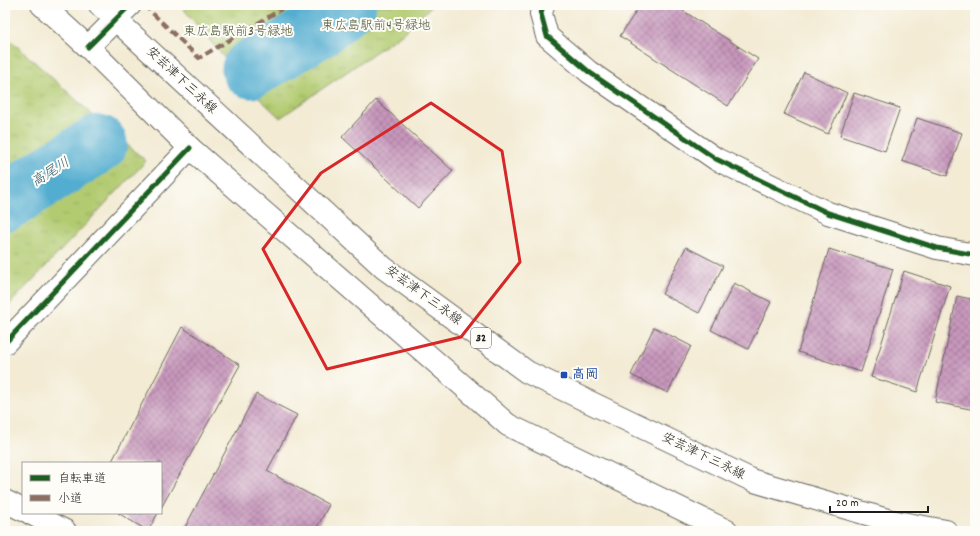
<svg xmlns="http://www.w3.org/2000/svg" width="980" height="536" font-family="Dekko,'Klee One',sans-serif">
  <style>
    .park { fill: url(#park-tufts); stroke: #677446 }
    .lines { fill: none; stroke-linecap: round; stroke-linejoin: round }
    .river { stroke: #53add0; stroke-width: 59 }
    .building { fill: url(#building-cross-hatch) }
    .street-casing { stroke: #67645c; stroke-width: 24 }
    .secondary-casing { stroke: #67645c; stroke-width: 24 }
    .primary-casing { stroke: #67645c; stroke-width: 24 }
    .street { stroke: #fff; stroke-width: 22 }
    .secondary { stroke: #fff; stroke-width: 22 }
    .primary { stroke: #fff; stroke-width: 22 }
    .quiet { stroke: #8d6e63; stroke-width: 4; stroke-dasharray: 8 4; stroke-linecap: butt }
    .cycleway-casing { stroke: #fdfcf7; stroke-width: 8 }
    .cycleway { stroke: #1b5e20; stroke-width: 5 }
    .marked { fill: none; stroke: #d62828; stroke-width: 3; stroke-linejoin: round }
    .transit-dot { fill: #1a4fb4; stroke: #fdfcf7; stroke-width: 1.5 }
    .labels { text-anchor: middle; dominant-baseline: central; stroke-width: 4; stroke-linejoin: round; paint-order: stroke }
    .shield { fill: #fdfcf7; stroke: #605f5e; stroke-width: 1 }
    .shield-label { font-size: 12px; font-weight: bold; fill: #1c1c1c }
    .park-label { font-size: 13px; fill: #50593a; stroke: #fdfcf7 }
    .street-label { font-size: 13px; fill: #1c1c1c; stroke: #fdfcf7 }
    .transit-label { font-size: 13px; font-weight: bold; fill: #164399; stroke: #fdfcf7; text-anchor: start }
    .water-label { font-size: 14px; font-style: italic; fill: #355d6d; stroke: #fdfcf7 }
  </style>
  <defs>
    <pattern id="park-tufts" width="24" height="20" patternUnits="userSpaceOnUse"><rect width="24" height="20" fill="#b2cb71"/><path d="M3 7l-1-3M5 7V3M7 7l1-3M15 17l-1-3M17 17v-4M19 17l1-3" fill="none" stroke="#98ae61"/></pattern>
    <pattern id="building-cross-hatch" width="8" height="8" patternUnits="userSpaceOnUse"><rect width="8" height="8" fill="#c797bc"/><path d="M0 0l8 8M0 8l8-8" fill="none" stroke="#a17a98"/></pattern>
  </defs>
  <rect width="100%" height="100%" fill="#fdfcf7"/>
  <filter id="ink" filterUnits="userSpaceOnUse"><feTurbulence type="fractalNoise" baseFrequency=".025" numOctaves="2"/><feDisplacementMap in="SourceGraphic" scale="8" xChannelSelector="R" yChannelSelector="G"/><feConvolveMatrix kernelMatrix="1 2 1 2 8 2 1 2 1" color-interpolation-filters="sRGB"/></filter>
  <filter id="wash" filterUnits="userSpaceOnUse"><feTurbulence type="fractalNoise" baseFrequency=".012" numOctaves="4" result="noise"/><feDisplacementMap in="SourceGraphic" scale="16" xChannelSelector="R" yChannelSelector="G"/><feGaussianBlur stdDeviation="0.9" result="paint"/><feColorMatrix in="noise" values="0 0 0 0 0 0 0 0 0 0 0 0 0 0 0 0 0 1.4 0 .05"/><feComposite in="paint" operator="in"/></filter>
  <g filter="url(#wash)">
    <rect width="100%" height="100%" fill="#f3ebd4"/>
    <!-- park -->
    <g class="park">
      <path d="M 182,5 L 329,5 L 311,22 L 232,67 L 182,7 Z"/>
      <path d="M 367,5 L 433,5 L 403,33 L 280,118 L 248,87 L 329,41 Z"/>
      <path d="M 8,38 L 106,127 L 146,161 L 5,309 L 5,41 Z"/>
    </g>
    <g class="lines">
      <!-- river -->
      <g class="river">
        <path d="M 251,69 L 318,29 L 347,5"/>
        <path d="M 5,202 L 98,144"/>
      </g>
    </g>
    <g id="blocks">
      <!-- building -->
      <g class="building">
        <path d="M 640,5 L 674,5 L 758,59 L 728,106 L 620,36 Z"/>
        <path d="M 804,72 L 847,93 L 828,134 L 784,114 Z"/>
        <path d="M 854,93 L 900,108 L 885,151 L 840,136 Z"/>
        <path d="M 376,100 L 453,171 L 418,208 L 342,137 Z"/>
        <path d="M 917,118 L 962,133 L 947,176 L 902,161 Z"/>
        <path d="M 686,247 L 723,266 L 699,313 L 662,294 Z"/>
        <path d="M 829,249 L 893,269 L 861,372 L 798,352 Z"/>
        <path d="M 904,271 L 950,286 L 917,392 L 871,377 Z"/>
        <path d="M 734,283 L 771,302 L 748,349 L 711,330 Z"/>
        <path d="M 957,296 L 975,300 L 975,410 L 935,402 Z"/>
        <path d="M 182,327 L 240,365 L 161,508 L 161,463 L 111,463 Z"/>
        <path d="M 654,327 L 691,346 L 668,393 L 631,375 Z"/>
        <path d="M 256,394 L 297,415 L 267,471 L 329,505 L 315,531 L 183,531 Z"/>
        <path d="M 118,513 L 158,513 L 148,531 Z"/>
      </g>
    </g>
  </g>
  <g filter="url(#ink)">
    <use href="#blocks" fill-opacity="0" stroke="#67645c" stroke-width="1"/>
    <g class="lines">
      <defs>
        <g id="street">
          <path d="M 543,5 L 541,14 L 547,36 L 589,72 L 716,159 L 828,213 L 937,248 L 975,255"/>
          <path d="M 88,47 L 130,5"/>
          <path d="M 5,501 L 23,510"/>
          <path d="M 30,513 L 65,531"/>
        </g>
        <path id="secondary" d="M 5,343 L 190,148"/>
        <g id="primary">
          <path d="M 42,5 L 88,47 L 190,148 L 508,425 L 727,531"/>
          <path d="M 100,5 L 384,268 L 527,372 L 754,481 L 891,521 L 946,531"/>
        </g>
      </defs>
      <!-- street casing -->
      <use href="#street" class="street-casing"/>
      <!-- secondary casing -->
      <use href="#secondary" class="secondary-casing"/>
      <!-- primary casing -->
      <use href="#primary" class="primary-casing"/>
      <!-- street -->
      <use href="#street" class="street"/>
      <!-- secondary -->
      <use href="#secondary" class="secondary"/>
      <!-- primary -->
      <use href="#primary" class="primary"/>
      <!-- quiet -->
      <path class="quiet" d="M 144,5 L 199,58 L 280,10 L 286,5"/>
      <defs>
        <g id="cycleway">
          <path d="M 543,5 L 541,14 L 547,36 L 589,72 L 716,159 L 828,213 L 937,248 L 975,255"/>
          <path d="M 88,47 L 130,5"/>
          <path d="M 5,343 L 190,148"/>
        </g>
      </defs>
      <!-- cycleway casing -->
      <use href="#cycleway" class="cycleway-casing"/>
      <!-- cycleway -->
      <use href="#cycleway" class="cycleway"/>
    </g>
  </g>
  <!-- marked area -->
  <path class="marked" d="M 431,103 L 502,151 L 520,262 L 461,337 L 327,369 L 263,249 L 321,173 Z"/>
  <!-- markers -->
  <rect class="transit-dot" x="560" y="371" width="8" height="8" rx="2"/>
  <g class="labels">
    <!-- shield labels -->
    <rect class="shield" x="471" y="328" width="20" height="20" rx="3"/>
    <g class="shield-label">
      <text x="481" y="338">32</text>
    </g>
    <!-- park labels -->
    <g class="park-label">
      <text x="376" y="26">東広島駅前4号緑地</text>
      <text x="238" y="32">東広島駅前3号緑地</text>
    </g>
    <!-- street labels -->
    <g class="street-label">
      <text transform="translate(181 81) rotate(43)">安芸津下三永線</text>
      <text transform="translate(423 296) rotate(36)">安芸津下三永線</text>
      <text transform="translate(703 457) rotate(26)">安芸津下三永線</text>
    </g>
    <!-- transit labels -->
    <g class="transit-label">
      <text x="572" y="375">高岡</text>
    </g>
    <!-- water labels -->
    <g class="water-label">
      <text transform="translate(51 173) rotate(-32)">高尾川</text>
    </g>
  </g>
  <!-- margin -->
  <rect width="980" height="536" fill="none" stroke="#fdfcf7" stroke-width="20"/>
  <!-- legend -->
  <rect x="22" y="462" width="140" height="52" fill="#fdfcf7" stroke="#a3a29f"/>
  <rect x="30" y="475" width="20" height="6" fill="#1b5e20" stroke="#a3a29f"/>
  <text x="58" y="482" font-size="12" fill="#1c1c1c">自転車道</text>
  <rect x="30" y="495" width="20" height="6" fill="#8d6e63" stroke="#a3a29f"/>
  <text x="58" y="502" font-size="12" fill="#1c1c1c">小道</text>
  <!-- scale -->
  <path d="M830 506v6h98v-6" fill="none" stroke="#1c1c1c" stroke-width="2"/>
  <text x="836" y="506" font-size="12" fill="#1c1c1c" stroke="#fdfcf7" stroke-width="3" paint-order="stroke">20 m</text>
</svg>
